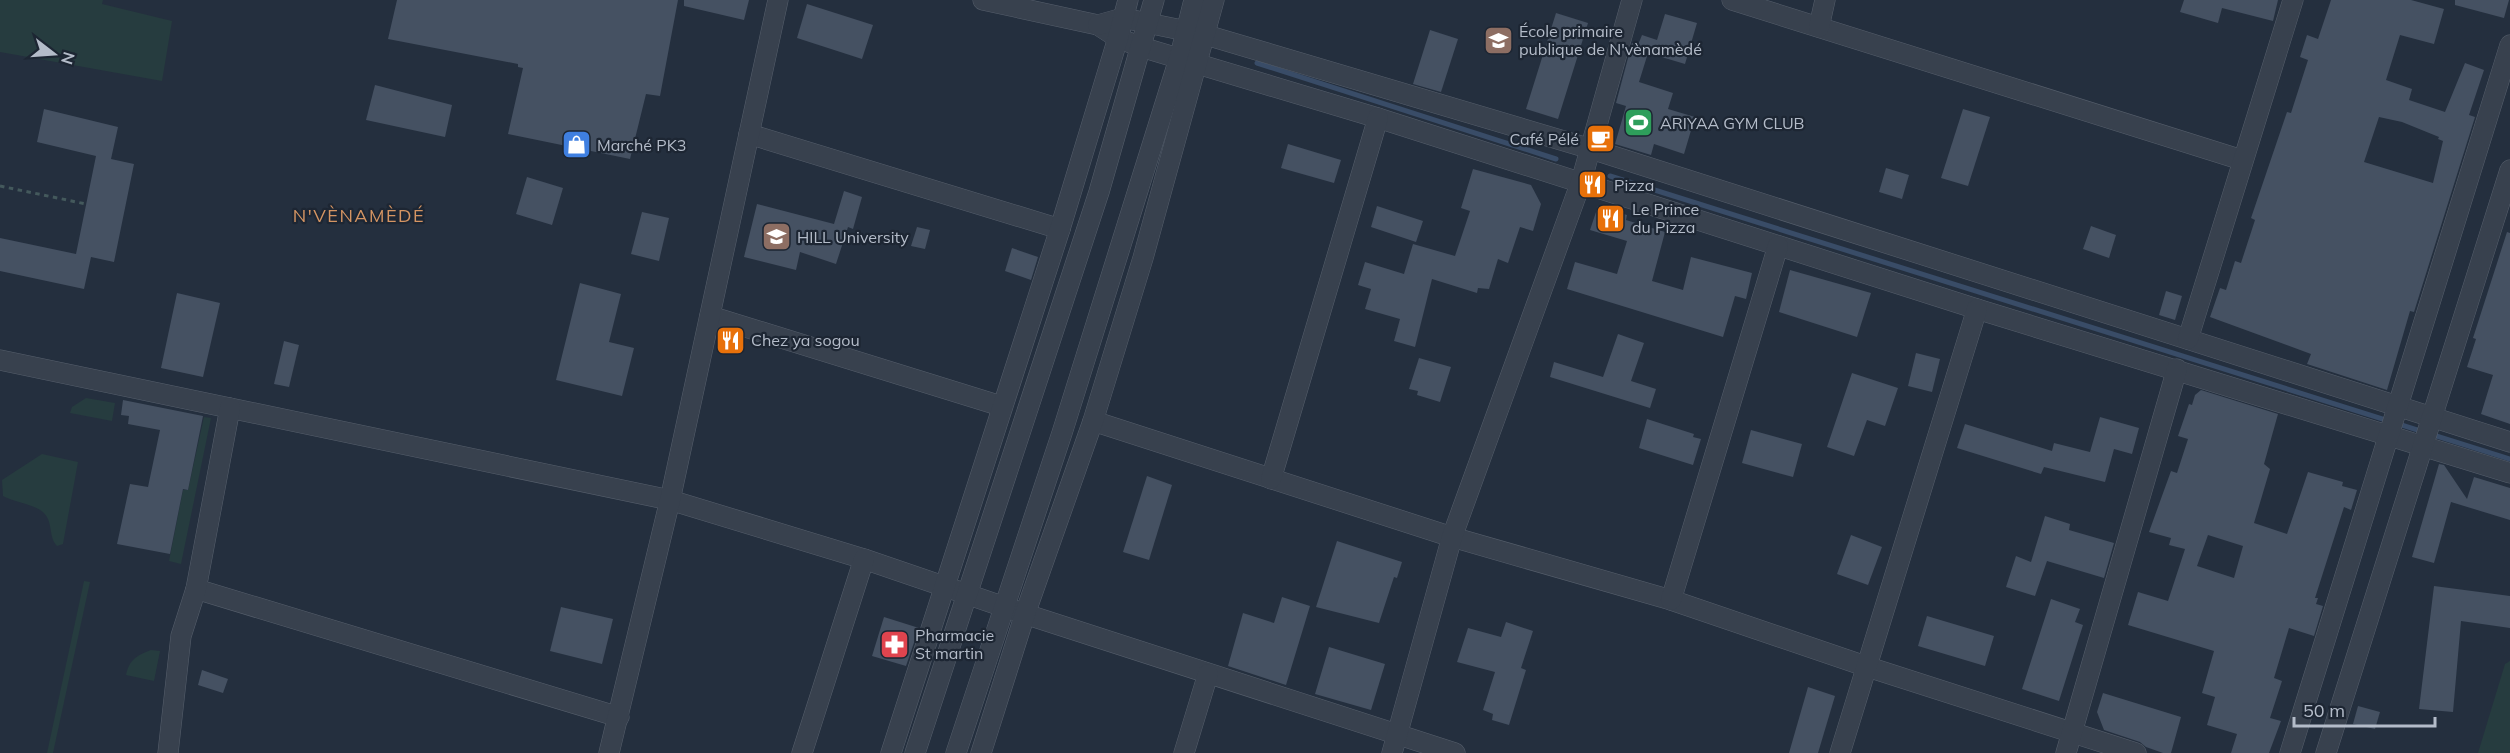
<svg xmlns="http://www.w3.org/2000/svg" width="2510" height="753" font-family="Mulish,sans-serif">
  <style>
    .green { fill: #263c3f }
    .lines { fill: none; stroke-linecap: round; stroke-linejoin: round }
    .stream { stroke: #394c67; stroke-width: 5 }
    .building { fill: #455162; fill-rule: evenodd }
    .minor-casing { stroke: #565f6c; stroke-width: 21 }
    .path { stroke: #44595c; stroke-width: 3; stroke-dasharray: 4.5 4.5; stroke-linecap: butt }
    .minor { stroke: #38414e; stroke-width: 20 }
    .labels { text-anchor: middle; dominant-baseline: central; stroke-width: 4.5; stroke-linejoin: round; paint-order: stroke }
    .poi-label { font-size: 16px; fill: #b4bcc9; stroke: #1d2633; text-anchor: start }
    .neighbourhood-label { font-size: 18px; letter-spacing: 1.5px; fill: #d59563; stroke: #1d2633 }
  </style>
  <rect width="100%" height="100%" fill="#242f3e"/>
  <!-- green -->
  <g class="green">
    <path d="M 0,0 L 103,0 L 102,4 L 172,21 L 162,81 L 0,52 Z"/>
    <path d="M 86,398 L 115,403 L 112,421 L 70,413 L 72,407 Z"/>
    <path d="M 204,417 L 211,418 L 181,564 L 169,561 L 183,490 L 188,490 Z"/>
    <path d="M 42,454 L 78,462 L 63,544 L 57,546 C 50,539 52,529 48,519 C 42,504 17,504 3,496 L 2,480 Z"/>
    <path d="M 84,581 L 90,582 L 53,753 L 47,753 Z"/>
    <path d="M 151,650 L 160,651 L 154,681 L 126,675 C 129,660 137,655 151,650 Z"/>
    <path d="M 2510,661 L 2510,753 L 2478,753 L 2505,664 Z"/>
  </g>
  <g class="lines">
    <!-- stream -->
    <g class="stream">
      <path d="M 1257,63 L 1556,159"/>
      <path d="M 1610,176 L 2510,459"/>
    </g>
  </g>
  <!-- building -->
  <g class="building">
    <path d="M 397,0 L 678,0 L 660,96 L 646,94 L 630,159 L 508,134 L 523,68 L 518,67 L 518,64 L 388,39 Z"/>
    <path d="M 684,0 L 749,0 L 744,20 L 684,6 Z"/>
    <path d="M 2184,0 L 2278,0 L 2273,21 L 2222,8 L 2218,23 L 2180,12 Z"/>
    <path d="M 2331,0 L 2411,0 L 2444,9 L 2434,44 L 2400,35 L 2386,80 L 2412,89 L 2409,100 L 2445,112 L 2465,63 L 2484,70 L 2469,115 L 2475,117 L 2414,312 L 2410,311 L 2387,390 L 2307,364 L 2311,354 L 2210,317 L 2220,288 L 2226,290 L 2235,261 L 2241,263 L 2255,220 L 2251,218 L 2287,112 L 2291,113 L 2308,60 L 2300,57 L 2307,35 L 2318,39 ZM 2379,117 L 2402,122 L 2439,137 L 2438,139 L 2443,141 L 2433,183 L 2364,162 Z"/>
    <path d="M 2455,0 L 2509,0 L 2504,18 L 2455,5 Z"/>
    <path d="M 807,4 L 873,25 L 862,59 L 797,38 Z"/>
    <path d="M 1556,13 L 1588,23 L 1558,119 L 1526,109 Z"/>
    <path d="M 1665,14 L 1697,23 L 1685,64 L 1648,53 L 1639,82 L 1673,93 L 1668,109 L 1695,117 L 1684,154 L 1654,144 L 1651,155 L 1615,144 L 1626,106 L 1616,103 L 1632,43 L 1638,45 L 1642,35 L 1657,40 Z"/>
    <path d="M 1430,30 L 1458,39 L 1441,92 L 1413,84 Z"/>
    <path d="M 375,85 L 452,105 L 445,137 L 366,120 Z"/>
    <path d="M 44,109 L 118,127 L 111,159 L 134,164 L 114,262 L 91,257 L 84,289 L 0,271 L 0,238 L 76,254 L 96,156 L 37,142 Z"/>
    <path d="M 1963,109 L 1990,117 L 1968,186 L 1941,178 Z"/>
    <path d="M 1288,144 L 1341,160 L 1334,183 L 1281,168 Z"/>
    <path d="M 1886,168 L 1909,175 L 1902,199 L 1879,192 Z"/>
    <path d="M 1473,169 L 1531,185 L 1541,204 L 1533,231 L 1520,227 L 1508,263 L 1498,259 L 1489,289 L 1478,288 L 1477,293 L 1432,279 L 1415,347 L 1394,341 L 1400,319 L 1365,309 L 1371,289 L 1358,285 L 1365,262 L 1404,274 L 1413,244 L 1455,256 L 1470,211 L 1461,208 Z"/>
    <path d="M 527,177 L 563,188 L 552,225 L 516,214 Z"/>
    <path d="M 844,191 L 862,197 L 853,229 L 848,227 L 836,264 L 800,252 L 796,270 L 744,257 L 757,204 L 834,224 Z"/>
    <path d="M 1377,206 L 1423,221 L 1416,242 L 1371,227 Z"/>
    <path d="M 1598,206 L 1627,215 L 1626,220 L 1665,232 L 1652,281 L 1683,290 L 1691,257 L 1752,273 L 1746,299 L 1735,296 L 1723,337 L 1567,289 L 1575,262 L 1617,274 L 1627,241 L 1590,230 Z"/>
    <path d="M 642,212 L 669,218 L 659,261 L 631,254 Z"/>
    <path d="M 2091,226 L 2116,235 L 2109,258 L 2083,249 Z"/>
    <path d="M 917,227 L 930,230 L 925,249 L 911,246 Z"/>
    <path d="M 2507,232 L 2510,233 L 2510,424 L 2481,414 L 2493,375 L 2467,367 L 2476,339 L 2473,338 Z"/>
    <path d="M 1012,248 L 1038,257 L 1031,280 L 1005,271 Z"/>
    <path d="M 1790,270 L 1871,293 L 1857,337 L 1779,312 Z"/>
    <path d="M 580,283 L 621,294 L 609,342 L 634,348 L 622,396 L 556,380 Z"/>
    <path d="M 2166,291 L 2182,296 L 2175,320 L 2159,315 Z"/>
    <path d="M 177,293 L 220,303 L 203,377 L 161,368 Z"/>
    <path d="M 1618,334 L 1644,343 L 1631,381 L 1656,389 L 1650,408 L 1550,377 L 1554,362 L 1603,377 Z"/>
    <path d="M 284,341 L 299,345 L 289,387 L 274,384 Z"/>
    <path d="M 1916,353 L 1940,359 L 1932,392 L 1908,386 Z"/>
    <path d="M 1419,358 L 1451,367 L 1440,402 L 1417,395 L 1418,391 L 1409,389 Z"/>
    <path d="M 1852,373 L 1898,388 L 1885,426 L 1867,420 L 1854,456 L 1827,447 Z"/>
    <path d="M 2201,390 L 2278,414 L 2264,464 L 2270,469 L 2254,523 L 2287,534 L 2308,472 L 2343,482 L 2342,486 L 2357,490 L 2351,510 L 2344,507 L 2315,598 L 2318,598 L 2316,604 L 2323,606 L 2314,636 L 2289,628 L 2274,678 L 2282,681 L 2270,718 L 2281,721 L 2269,753 L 2231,753 L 2237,734 L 2207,725 L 2215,697 L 2202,693 L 2214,651 L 2128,625 L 2138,592 L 2168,601 L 2185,549 L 2169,545 L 2171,538 L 2149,532 L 2171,471 L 2177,473 L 2188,439 L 2178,436 L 2189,404 L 2192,405 L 2195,395 ZM 2208,535 L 2243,546 L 2234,578 L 2197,566 Z"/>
    <path d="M 123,400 L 203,416 L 188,490 L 183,489 L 170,554 L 117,544 L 130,484 L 148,487 L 160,430 L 128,424 L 129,416 L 121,415 Z"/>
    <path d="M 2100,417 L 2139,428 L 2132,454 L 2114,449 L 2105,482 L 2044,467 L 2041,474 L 1957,448 L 1965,424 L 2052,451 L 2054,443 L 2090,452 Z"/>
    <path d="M 1647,419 L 1694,434 L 1693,437 L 1701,439 L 1693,465 L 1639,448 Z"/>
    <path d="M 1751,430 L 1802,444 L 1793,477 L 1742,463 Z"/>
    <path d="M 2439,464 L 2444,465 L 2467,499 L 2474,477 L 2510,488 L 2510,520 L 2451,502 L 2434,563 L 2412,557 Z"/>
    <path d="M 1147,476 L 1172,485 L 1149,560 L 1123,552 Z"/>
    <path d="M 2045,516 L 2070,524 L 2069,530 L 2114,543 L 2104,578 L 2047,561 L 2035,596 L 2006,587 L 2016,556 L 2031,562 Z"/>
    <path d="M 1851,535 L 1882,547 L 1868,585 L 1837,574 Z"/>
    <path d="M 1337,541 L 1402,562 L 1397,578 L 1394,577 L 1379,623 L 1316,607 Z"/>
    <path d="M 2434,586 L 2510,596 L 2510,628 L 2461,621 L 2453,712 L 2419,709 Z"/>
    <path d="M 1282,597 L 1310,606 L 1286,685 L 1228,666 L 1243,613 L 1274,623 Z"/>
    <path d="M 2051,599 L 2080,609 L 2075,622 L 2083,625 L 2059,701 L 2022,689 Z"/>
    <path d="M 561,607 L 613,619 L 602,664 L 550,651 Z"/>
    <path d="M 1927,616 L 1994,636 L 1985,666 L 1918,646 Z"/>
    <path d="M 884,617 L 919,628 L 906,666 L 872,656 Z"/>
    <path d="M 1506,622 L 1533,631 L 1521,668 L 1526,670 L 1509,725 L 1492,720 L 1493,714 L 1483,710 L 1495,672 L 1457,662 L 1468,628 L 1501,637 Z"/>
    <path d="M 1329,647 L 1385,664 L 1371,710 L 1315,694 Z"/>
    <path d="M 202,670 L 228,679 L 223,693 L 198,685 Z"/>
    <path d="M 1808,687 L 1835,696 L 1818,753 L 1789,753 Z"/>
    <path d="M 2103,693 L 2181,717 L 2171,753 L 2163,753 L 2146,747 L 2140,742 L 2104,730 L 2097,712 Z"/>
    <path d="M 2358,706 L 2380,712 L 2375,729 L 2353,724 Z"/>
  </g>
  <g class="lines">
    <defs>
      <g id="minor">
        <path d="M 983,0 L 1098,25 L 1118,38 L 1141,47 L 1378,118 L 1977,309 L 2510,473"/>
        <path d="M 1732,0 L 2242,160"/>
        <path d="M 1098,25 L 1123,18 L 1206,35 L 1591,149 L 2510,442"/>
        <path d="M 1819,27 L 1825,0"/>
        <path d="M 749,134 L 1060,229"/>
        <path d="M 710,316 L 1001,406"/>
        <path d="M 2188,339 L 2293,0"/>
        <path d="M 0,360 L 670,500 L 864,559 L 1025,614 L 1455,753"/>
        <path d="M 1093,421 L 1452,537 L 1671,600 L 1868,667 L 2136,753"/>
        <path d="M 1271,479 L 1378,118"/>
        <path d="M 196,589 L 619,717"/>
        <path d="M 1671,600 L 1778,246"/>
        <path d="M 168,753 L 181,636 L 196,589 L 230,408"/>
        <path d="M 609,753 L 670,500 L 778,0"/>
        <path d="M 802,753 L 864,559"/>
        <path d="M 891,753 L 1060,229 L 1118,38 L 1128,0"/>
        <path d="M 915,753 L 1099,192 L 1154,0"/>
        <path d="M 956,753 L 1062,433 L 1180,56 L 1194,0"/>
        <path d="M 981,753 L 1025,614 L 1093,421 L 1143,258 L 1214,0"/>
        <path d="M 1184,753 L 1208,674"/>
        <path d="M 1392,753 L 1452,537 L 1581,182 L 1632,0"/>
        <path d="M 1840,753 L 1977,309"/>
        <path d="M 2066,753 L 2177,369"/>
        <path d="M 2290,753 L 2510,45"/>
        <path d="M 2326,753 L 2510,170"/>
      </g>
    </defs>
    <!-- minor casing -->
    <use href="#minor" class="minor-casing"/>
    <!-- path -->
    <path class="path" d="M 0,186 L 86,204"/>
    <!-- minor -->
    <use href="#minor" class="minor"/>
  </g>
  <!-- icons -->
  <defs>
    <symbol id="school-square" viewBox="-11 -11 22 22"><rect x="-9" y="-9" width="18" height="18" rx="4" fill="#8d6e63" stroke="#1d2633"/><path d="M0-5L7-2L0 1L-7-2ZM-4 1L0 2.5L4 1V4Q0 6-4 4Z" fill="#fff"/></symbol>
    <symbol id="stadium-square" viewBox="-11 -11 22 22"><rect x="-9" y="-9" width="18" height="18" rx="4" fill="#2e9e5b" stroke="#1d2633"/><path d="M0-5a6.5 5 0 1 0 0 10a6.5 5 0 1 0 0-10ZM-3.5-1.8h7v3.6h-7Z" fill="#fff"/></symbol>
    <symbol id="cafe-square" viewBox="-11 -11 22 22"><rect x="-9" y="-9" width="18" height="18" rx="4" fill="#e8710a" stroke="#1d2633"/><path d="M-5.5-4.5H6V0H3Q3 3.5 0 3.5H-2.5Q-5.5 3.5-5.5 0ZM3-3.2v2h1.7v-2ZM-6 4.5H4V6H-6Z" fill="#fff"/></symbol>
    <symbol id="shop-square" viewBox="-11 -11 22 22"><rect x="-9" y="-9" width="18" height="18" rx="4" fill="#3f7fe0" stroke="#1d2633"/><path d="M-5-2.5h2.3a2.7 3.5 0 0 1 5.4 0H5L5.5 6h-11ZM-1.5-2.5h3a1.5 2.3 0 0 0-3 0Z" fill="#fff"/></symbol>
    <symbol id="restaurant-square" viewBox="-11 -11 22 22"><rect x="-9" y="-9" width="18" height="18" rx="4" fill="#e8710a" stroke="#1d2633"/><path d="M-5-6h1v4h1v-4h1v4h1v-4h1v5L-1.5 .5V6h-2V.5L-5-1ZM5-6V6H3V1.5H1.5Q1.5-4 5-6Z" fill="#fff"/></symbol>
    <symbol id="university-square" viewBox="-11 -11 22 22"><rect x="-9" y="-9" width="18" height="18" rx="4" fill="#8d6e63" stroke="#1d2633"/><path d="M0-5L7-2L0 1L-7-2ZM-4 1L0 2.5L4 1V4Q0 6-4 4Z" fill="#fff"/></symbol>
    <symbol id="pharmacy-square" viewBox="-11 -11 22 22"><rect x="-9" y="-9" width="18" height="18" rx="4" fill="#e0444e" stroke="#1d2633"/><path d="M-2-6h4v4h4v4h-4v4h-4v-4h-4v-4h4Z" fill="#fff"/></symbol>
  </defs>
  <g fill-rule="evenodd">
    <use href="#school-square" x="1482" y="24" width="33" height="33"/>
    <use href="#stadium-square" x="1622" y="106" width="33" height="33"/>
    <use href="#cafe-square" x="1584" y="122" width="33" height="33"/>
    <use href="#shop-square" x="560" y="128" width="33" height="33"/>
    <use href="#restaurant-square" x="1576" y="168" width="33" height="33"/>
    <use href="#restaurant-square" x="1594" y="202" width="33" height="33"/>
    <use href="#university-square" x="760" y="220" width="33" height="33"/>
    <use href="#restaurant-square" x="714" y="324" width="33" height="33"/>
    <use href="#pharmacy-square" x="878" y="628" width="33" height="33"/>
  </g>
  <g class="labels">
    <!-- poi labels -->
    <g class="poi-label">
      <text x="1519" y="31">École primaire<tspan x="1519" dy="18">publique de N'vènamèdé</tspan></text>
      <text x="1660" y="123">ARIYAA GYM CLUB</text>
      <text x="1579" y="139" text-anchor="end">Café Pélé</text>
      <text x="597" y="145">Marché PK3</text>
      <text x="1614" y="185">Pizza</text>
      <text x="1632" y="209">Le Prince<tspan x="1632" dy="18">du Pizza</tspan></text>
      <text x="797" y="237">HILL University</text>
      <text x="751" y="340">Chez ya sogou</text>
      <text x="915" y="635">Pharmacie<tspan x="915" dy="18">St martin</tspan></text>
    </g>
    <!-- neighbourhood labels -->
    <g class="neighbourhood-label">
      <text x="359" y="215">N'VÈNAMÈDÉ</text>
    </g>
  </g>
  <!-- north arrow -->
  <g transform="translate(54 54) rotate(107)" stroke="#1d2633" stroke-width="4.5" paint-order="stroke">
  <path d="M0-4.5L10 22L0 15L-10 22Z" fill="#b4bcc9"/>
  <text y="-9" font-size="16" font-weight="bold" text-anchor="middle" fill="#b4bcc9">N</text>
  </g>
  <!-- scale -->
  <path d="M2294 717v9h141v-9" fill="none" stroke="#b4bcc9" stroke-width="3"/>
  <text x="2303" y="717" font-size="18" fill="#b4bcc9" stroke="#1d2633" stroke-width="4.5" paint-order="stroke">50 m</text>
</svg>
